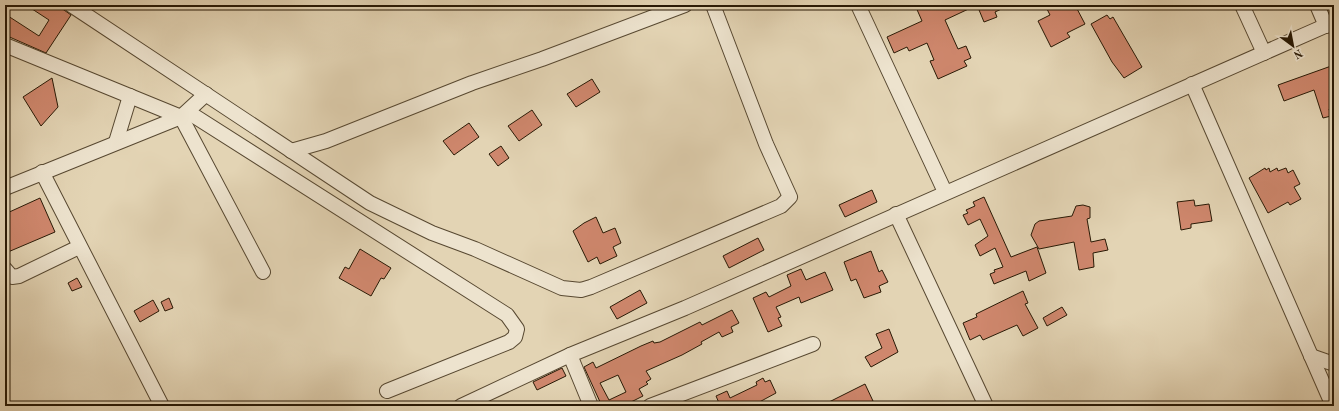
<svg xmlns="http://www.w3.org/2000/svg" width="1339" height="411" font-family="'Old Standard TT',serif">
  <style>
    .building { fill: #cf876d; stroke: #281905; fill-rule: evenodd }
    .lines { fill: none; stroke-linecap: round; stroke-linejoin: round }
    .minor-casing { stroke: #574831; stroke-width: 16 }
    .minor { stroke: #ede3ce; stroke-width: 14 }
  </style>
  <rect width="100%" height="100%" fill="#e3d4b4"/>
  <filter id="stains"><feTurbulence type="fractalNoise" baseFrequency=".005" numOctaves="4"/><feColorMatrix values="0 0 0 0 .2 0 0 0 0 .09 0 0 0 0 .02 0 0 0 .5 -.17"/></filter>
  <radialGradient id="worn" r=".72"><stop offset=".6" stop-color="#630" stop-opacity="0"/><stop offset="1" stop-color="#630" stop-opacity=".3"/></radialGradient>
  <!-- building -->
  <g class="building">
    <path d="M 26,5 L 57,5 L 71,15 L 46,53 L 5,35 L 5,14 L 39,36 L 49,20 Z"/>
    <path d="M 915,5 L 1010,5 L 995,12 L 997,17 L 984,22 L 977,5 L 945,20 L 958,49 L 966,46 L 971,58 L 964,61 L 967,66 L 938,79 L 930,61 L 934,60 L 927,43 L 909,51 L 907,47 L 894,53 L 887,37 L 922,21 Z"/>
    <path d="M 1045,5 L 1075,5 L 1085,24 L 1067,33 L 1070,37 L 1051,47 L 1038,21 L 1050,15 Z"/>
    <path d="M 1107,15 L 1110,19 L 1113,17 L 1142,67 L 1124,78 L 1112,62 L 1091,24 Z"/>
    <path d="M 1334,65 L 1334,107 L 1329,109 L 1331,116 L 1323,118 L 1314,90 L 1284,101 L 1278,85 Z"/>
    <path d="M 52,78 L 58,107 L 41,126 L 23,97 Z"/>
    <path d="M 592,79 L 600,92 L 576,107 L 567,94 Z"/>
    <path d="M 532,110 L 542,125 L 519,141 L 508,126 Z"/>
    <path d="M 469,123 L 479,137 L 454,155 L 443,141 Z"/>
    <path d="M 501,146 L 509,158 L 498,166 L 489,154 Z"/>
    <path d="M 1265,168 L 1266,170 L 1269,168 L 1270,172 L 1277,168 L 1278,171 L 1286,168 L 1288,173 L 1293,170 L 1300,184 L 1294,187 L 1301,199 L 1290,205 L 1288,202 L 1268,213 L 1249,178 Z"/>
    <path d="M 872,190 L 877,202 L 845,217 L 839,205 Z"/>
    <path d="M 984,197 L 1011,257 L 1037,247 L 1046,273 L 1029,281 L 1026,271 L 994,284 L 990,274 L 995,272 L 994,270 L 1003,267 L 995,248 L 980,256 L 975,245 L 988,236 L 980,219 L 968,225 L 963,215 L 968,213 L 966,210 L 975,206 L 973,202 Z"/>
    <path d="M 40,198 L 55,232 L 8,252 L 5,245 L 5,214 Z"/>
    <path d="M 1194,200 L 1195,206 L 1209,204 L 1212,221 L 1191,224 L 1191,228 L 1181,230 L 1177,202 Z"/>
    <path d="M 1083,205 L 1090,207 L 1090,218 L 1087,219 L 1091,242 L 1105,239 L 1108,250 L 1093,253 L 1094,267 L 1079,270 L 1074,242 L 1039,249 L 1031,235 L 1035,224 L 1039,221 L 1072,216 L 1076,206 Z"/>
    <path d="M 596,217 L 603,233 L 615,228 L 621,243 L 613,247 L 617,256 L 600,264 L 597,257 L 588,262 L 573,231 L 584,223 Z"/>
    <path d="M 758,238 L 764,250 L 729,268 L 723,256 Z"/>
    <path d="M 360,249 L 391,268 L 384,279 L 381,278 L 371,296 L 339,278 L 345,267 L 349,269 Z"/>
    <path d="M 871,251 L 879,272 L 882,270 L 888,282 L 879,286 L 881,292 L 864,298 L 856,279 L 851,281 L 844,262 Z"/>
    <path d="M 801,269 L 806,280 L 825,272 L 833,290 L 801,303 L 799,297 L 776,307 L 781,317 L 778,318 L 782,326 L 768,332 L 753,298 L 766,292 L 769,297 L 791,286 L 787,275 Z"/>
    <path d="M 77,278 L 82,287 L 72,291 L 68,283 Z"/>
    <path d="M 640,290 L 647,303 L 617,319 L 610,307 Z"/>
    <path d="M 1023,291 L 1028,303 L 1025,304 L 1038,328 L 1023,336 L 1017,325 L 983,340 L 980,335 L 970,340 L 963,323 L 977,317 L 976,314 Z"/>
    <path d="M 169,298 L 173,308 L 165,311 L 161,302 Z"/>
    <path d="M 153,300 L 159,311 L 140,322 L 134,311 Z"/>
    <path d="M 1062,307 L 1067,315 L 1047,326 L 1043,318 Z"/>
    <path d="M 732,310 L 739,323 L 731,327 L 733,332 L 722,337 L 719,332 L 701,342 L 702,344 L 682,355 L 646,371 L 651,379 L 646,382 L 648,384 L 639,389 L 643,396 L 623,406 L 599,406 L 601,404 L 584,367 L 593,362 L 596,368 L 641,346 L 653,341 L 654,343 L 660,342 L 700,322 L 702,325 ZM 618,375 L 626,392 L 609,400 L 600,383 Z"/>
    <path d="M 889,329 L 898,352 L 871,367 L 865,357 L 882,348 L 876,334 Z"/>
    <path d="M 562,368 L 566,376 L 537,390 L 533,382 Z"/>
    <path d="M 763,378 L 765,382 L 770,380 L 776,393 L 752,406 L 712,406 L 719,403 L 716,396 L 727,391 L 730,398 L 757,385 L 756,382 Z"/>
    <path d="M 865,384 L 873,401 L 864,406 L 821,406 Z"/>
  </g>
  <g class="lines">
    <defs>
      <g id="minor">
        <path d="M 71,5 L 370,203 L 432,233 L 475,249 L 562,288 L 581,290 L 591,287 L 781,206 L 790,197 L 766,144 L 713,5"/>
        <path d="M 858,5 L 945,192"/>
        <path d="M 1242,5 L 1264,53"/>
        <path d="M 1317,5 L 1326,26"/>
        <path d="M 5,45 L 181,117 L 263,272"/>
        <path d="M 1192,84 L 1333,406"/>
        <path d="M 188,112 L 507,315 L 517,329 L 515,337 L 509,342 L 387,391"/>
        <path d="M 116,142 L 130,96"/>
        <path d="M 291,151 L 326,141 L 472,83 L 542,59 L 685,5"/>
        <path d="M 42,172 L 162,406"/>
        <path d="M 5,188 L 181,117 L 206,94"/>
        <path d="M 896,214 L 986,406"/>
        <path d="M 5,269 L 12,277 L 19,276 L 79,247"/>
        <path d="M 1311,356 L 1334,364"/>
        <path d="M 461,406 L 570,355"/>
        <path d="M 591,406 L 570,355 L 685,308 L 1334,22"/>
        <path d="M 650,406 L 813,344"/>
      </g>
    </defs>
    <!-- minor casing -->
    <use href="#minor" class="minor-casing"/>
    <!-- minor -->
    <use href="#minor" class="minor"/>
  </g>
  <!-- margin -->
  <rect width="1339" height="411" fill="none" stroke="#e3d4b4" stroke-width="20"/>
  <rect x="6" y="6" width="1327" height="399" fill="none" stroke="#281905" stroke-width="2"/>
  <rect x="10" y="10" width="1319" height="391" fill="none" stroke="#281905"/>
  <!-- north arrow -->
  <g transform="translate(1293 46) rotate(148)" stroke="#ede3ce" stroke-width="3" paint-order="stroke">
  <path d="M0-3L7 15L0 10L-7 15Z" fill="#281905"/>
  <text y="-6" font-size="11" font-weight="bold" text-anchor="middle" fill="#281905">N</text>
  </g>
  <rect width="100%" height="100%" filter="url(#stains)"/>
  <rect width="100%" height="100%" fill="url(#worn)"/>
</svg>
